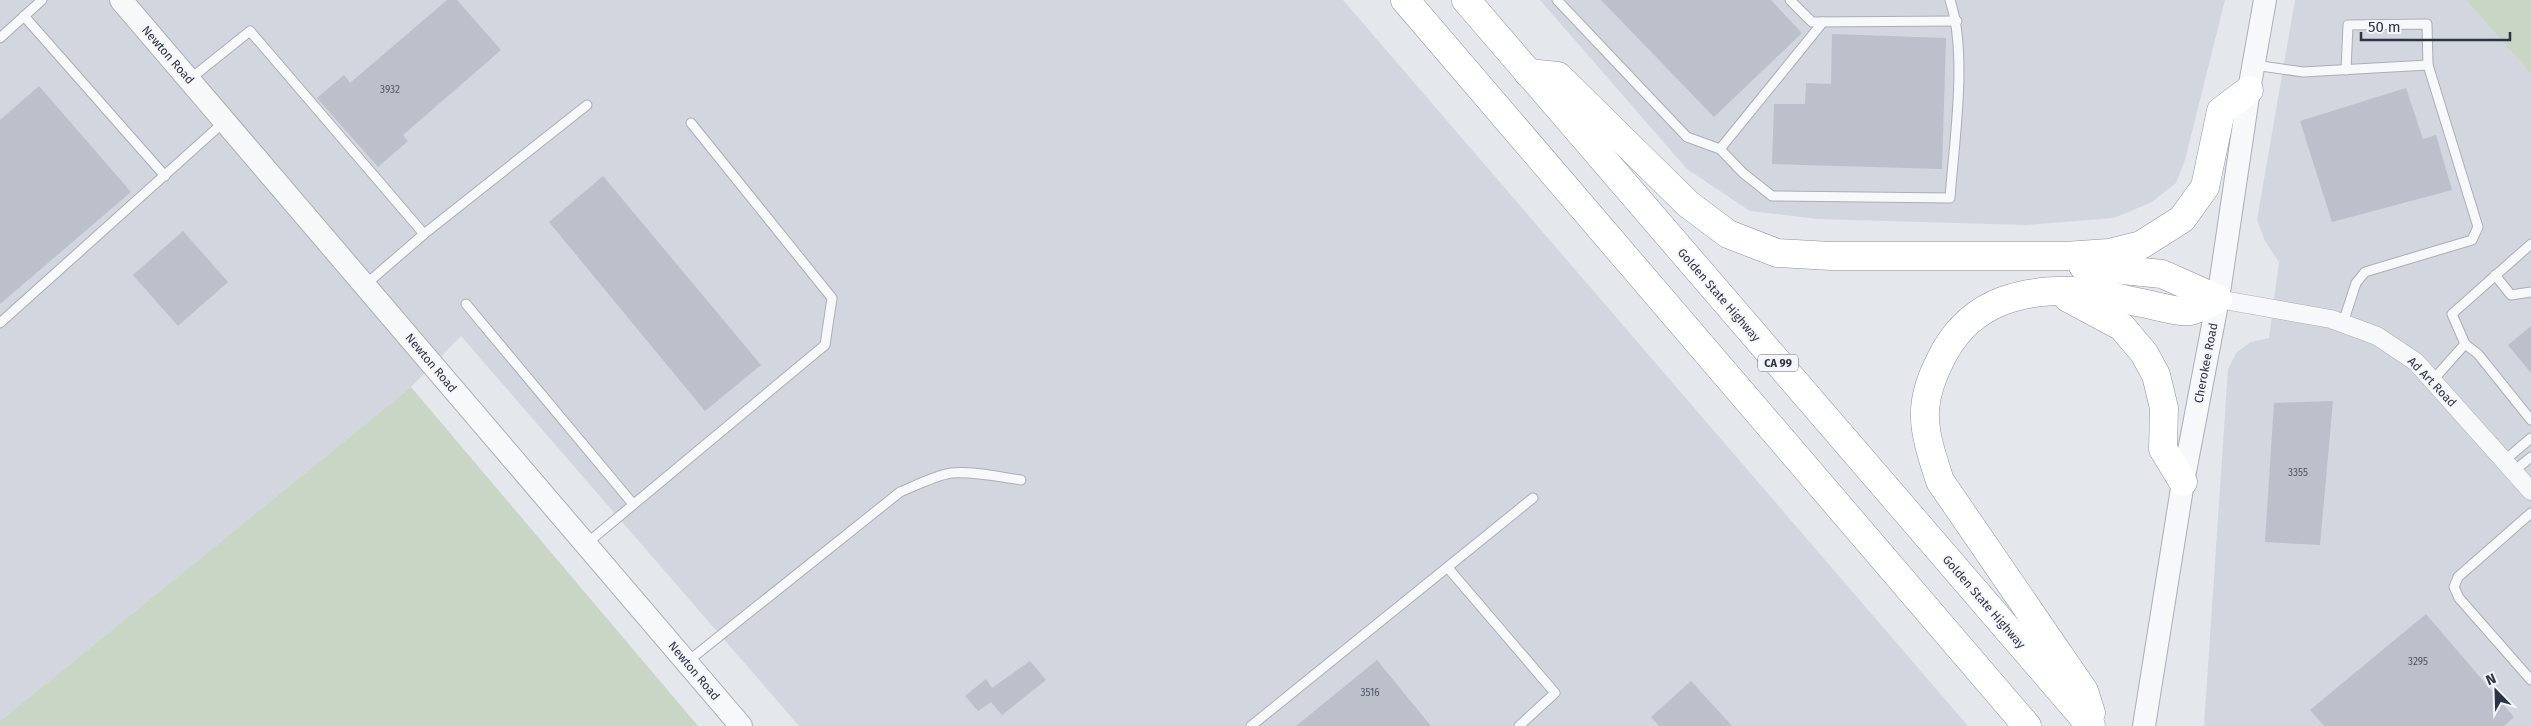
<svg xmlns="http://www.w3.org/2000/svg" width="2531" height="726" font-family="'Fira Sans',sans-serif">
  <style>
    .built { fill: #d2d6de }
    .green { fill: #c9d6c5 }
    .building { fill: #bbc0ca }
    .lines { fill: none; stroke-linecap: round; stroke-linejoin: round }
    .service-casing { stroke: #a9aeb7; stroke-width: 11 }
    .minor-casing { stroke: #a9aeb7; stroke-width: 19 }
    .tertiary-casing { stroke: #a9aeb7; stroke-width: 24 }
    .motorway-casing { stroke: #8b94a3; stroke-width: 29 }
    .service { stroke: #f7f8fa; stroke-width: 9 }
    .minor { stroke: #f7f8fa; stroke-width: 18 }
    .tertiary { stroke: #f7f8fa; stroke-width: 22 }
    .motorway { stroke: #fff; stroke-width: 28 }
    .labels { text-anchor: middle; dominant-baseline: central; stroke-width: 4; stroke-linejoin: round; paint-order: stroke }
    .number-label { font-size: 10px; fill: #4f5766 }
    .shield { fill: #f4f6f9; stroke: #676e7b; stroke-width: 1 }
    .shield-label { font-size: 11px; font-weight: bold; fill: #2b3445 }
    .street-label { font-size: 12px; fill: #2b3445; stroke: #f4f6f9 }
  </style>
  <rect width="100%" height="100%" fill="#e4e7ec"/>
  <!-- built -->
  <g class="built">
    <path d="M 0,0 L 1343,0 L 1968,726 L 799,726 L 461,336 L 411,387 L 0,721 Z"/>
    <path d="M 1540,0 L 2225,0 L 2185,160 L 2176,183 L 2152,202 L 2114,218 L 2026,225 L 1818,219 L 1750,211 L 1687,169 Z"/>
    <path d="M 2295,0 L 2466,0 L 2531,74 L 2531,726 L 2204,726 L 2228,369 L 2237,352 L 2251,342 L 2269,338 L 2279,262 L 2265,241 L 2257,220 Z"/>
  </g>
  <!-- green -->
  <g class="green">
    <path d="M 2466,0 L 2531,0 L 2531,74 Z"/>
    <path d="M 411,387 L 698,726 L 0,726 L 0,721 Z"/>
  </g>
  <!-- building -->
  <g class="building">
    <path d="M 447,0 L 457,0 L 501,50 L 403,135 L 408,141 L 378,167 L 317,98 L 344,75 L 350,83 Z"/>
    <path d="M 1601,0 L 1771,0 L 1802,33 L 1714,117 Z"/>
    <path d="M 1832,34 L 1946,38 L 1942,169 L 1772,164 L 1774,104 L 1805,104 L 1806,83 L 1831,84 Z"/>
    <path d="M 39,86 L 131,192 L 0,304 L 0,120 Z"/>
    <path d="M 2406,88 L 2423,139 L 2436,135 L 2452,190 L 2332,222 L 2300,121 Z"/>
    <path d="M 603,176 L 761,365 L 705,411 L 549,222 Z"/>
    <path d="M 183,231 L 228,282 L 178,326 L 133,275 Z"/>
    <path d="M 2531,326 L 2531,373 L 2508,345 Z"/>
    <path d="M 2333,401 L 2320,545 L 2265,542 L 2274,403 Z"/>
    <path d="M 2426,614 L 2514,717 L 2504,726 L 2324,726 L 2310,710 Z"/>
    <path d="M 1377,660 L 1431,726 L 1296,726 Z"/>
    <path d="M 1030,661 L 1046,680 L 1002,715 L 991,702 L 978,711 L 965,696 L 986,679 L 992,688 Z"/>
    <path d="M 1691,681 L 1732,726 L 1659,726 L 1651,717 Z"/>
  </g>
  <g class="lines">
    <defs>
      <g id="service">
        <path d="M 1557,0 L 1687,137 L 1720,149 L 1743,173 L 1772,196 L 1950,198 C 1954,141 1968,54 1950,0"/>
        <path d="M 1790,0 L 1812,22 L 1957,21"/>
        <path d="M 24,16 L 165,176"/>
        <path d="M 0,38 L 42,0"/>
        <path d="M 2254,65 L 2303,72 L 2428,65 L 2478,227 L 2472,240 L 2365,272 L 2356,283 L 2343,323"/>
        <path d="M 2346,70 L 2348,25 L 2427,24 L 2428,65"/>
        <path d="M 190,79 L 250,31 L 424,234 L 365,285"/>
        <path d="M 1720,149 L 1823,22"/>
        <path d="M 424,234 L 587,105"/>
        <path d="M 2495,275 L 2511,295 L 2531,292"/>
        <path d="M 466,304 L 633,504"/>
        <path d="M 0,323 L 225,121"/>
        <path d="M 2465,344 L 2478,354 L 2531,420"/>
        <path d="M 2433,380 L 2465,344 L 2452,314 L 2531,244"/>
        <path d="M 2504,461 L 2531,438"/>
        <path d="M 2514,471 L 2531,457"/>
        <path d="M 2531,513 L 2458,577 L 2454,587 L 2459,598 L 2531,680"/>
        <path d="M 586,544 L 825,345 L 832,298 L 691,123"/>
        <path d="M 1448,568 L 1555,693 L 1519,726"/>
        <path d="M 687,662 L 900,492 C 917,485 934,476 951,473 C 974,471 999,477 1021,480"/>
        <path d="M 1251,726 L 1533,498"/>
      </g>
      <path id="minor" d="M 2218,299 L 2331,319 L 2377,336 L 2416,362 L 2531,491"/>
      <g id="tertiary">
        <path d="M 121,0 L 741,726"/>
        <path d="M 2144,726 L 2183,482 L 2218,299 L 2249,90 L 2265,0"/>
      </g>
      <g id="motorway">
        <path d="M 1405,0 L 2027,726"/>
        <path d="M 1466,0 L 2091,726"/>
        <path d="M 1528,73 L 1558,76 L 1688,204 L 1728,234 L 1777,253 L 1831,256 L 2065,256 L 2109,253 L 2141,245 L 2182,219 L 2205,187 L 2221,111 L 2249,90"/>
        <path d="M 2083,266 L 2162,274 L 2218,299"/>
        <path d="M 2068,298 L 2122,327 L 2144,353 L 2156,375 L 2164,408 L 2163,449 L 2183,482"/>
        <path d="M 2091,713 L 2084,691 L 1940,481 C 1922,426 1916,404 1945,351 C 1974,300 2024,289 2079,291 C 2099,292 2121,299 2142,303 C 2153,305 2180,313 2190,311 C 2199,309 2209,303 2218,299"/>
      </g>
    </defs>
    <!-- service casing -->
    <use href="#service" class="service-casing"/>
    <!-- minor casing -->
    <use href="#minor" class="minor-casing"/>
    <!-- tertiary casing -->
    <use href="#tertiary" class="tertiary-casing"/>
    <!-- motorway casing -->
    <use href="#motorway" class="motorway-casing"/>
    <!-- service -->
    <use href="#service" class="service"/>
    <!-- minor -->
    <use href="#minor" class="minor"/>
    <!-- tertiary -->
    <use href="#tertiary" class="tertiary"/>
    <!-- motorway -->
    <use href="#motorway" class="motorway"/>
  </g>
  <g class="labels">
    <!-- number labels -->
    <g class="number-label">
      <text x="390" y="90">3932</text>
      <text x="2298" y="473">3355</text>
      <text x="2418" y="662">3295</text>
      <text x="1370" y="693">3516</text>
    </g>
    <!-- shield labels -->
    <rect class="shield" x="1758" y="354.5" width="40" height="17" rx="4"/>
    <g class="shield-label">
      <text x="1778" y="363">CA 99</text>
    </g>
    <!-- street labels -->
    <g class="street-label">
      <text transform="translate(168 55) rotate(49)">Newton Road</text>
      <text transform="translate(1719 295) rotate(49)">Golden State Highway</text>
      <text transform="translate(431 363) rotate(50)">Newton Road</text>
      <text transform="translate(2206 363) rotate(-79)">Cherokee Road</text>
      <text transform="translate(2432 382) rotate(46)">Ad Art Road</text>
      <text transform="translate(1984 602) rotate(49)">Golden State Highway</text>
      <text transform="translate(694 671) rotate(50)">Newton Road</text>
    </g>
  </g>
  <!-- north arrow -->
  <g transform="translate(2496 691) rotate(337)" stroke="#f4f6f9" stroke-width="4" paint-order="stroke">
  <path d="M0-4L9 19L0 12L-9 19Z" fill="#2b3445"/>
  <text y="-8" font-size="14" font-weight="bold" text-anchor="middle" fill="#2b3445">N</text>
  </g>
  <!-- scale -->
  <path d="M2361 32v8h149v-8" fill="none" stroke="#2b3445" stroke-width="2.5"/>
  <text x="2368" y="32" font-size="15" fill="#2b3445" stroke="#f4f6f9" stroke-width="4" paint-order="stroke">50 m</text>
</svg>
